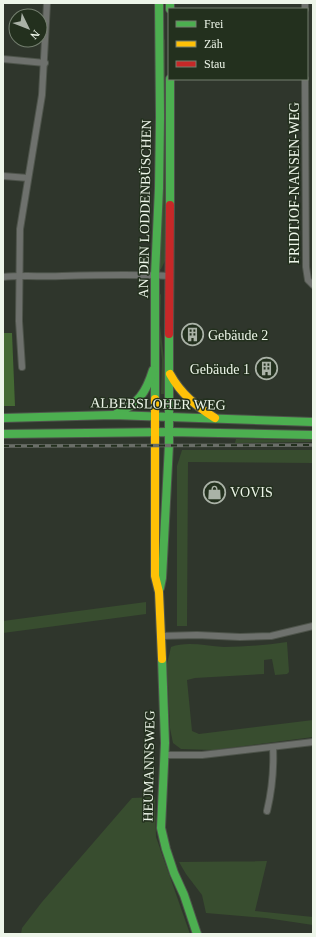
<svg xmlns="http://www.w3.org/2000/svg" width="316" height="937" font-family="Georgia,serif">
  <style>
    .green { fill: #384d2f }
    .forest { fill: #456a34 }
    .lines { fill: none; stroke-linecap: round; stroke-linejoin: round }
    .street-casing { stroke: #4e544b; stroke-width: 8 }
    .fast-casing { stroke: #4e544b; stroke-width: 10 }
    .slow-casing { stroke: #4e544b; stroke-width: 10 }
    .jam-casing { stroke: #4e544b; stroke-width: 10 }
    .street { stroke: #6e716d; stroke-width: 6 }
    .fast { stroke: #4caf50; stroke-width: 8 }
    .slow { stroke: #ffc107; stroke-width: 8 }
    .jam { stroke: #c62828; stroke-width: 8 }
    .rail-casing { stroke: #6a6e68; stroke-width: 3.5 }
    .rail { stroke: #23301e; stroke-width: 2; stroke-dasharray: 6; stroke-linecap: butt }
    .labels { text-anchor: middle; dominant-baseline: central; stroke-width: 3; stroke-linejoin: round; paint-order: stroke }
    .street-label { font-size: 14px; fill: #edf5e9; stroke: #23301e }
    .poi-label { font-size: 14px; fill: #edf5e9; stroke: #23301e; text-anchor: start }
  </style>
  <rect width="100%" height="100%" fill="#2f362c"/>
  <!-- green -->
  <g class="green">
    <path d="M 165,39 L 165,261 L 161,269 L 160,269 L 160,240 L 162,227 L 163,41 Z"/>
    <path d="M 159,292 L 161,295 L 160,325 L 164,359 L 164,394 L 161,394 L 162,360 L 158,325 Z"/>
    <path d="M 236,439 L 313,440 L 313,442 L 235,443 Z"/>
    <path d="M 182,450 L 313,450 L 313,463 L 188,462 L 187,626 L 177,626 L 177,466 Z"/>
    <path d="M 146,602 L 146,614 L 3,633 L 3,621 Z"/>
    <path d="M 287,642 L 289,672 L 287,674 L 275,675 L 272,659 L 264,660 L 264,674 L 195,678 L 187,680 L 192,731 L 199,734 L 313,720 L 313,737 L 213,750 L 181,749 L 173,743 L 170,728 L 167,664 L 171,647 C 187,641 206,646 224,647 C 245,647 266,645 287,642 Z"/>
    <path d="M 155,797 L 156,837 L 190,934 L 21,934 L 22,928 L 42,902 L 132,798 Z"/>
    <path d="M 267,861 L 255,911 L 313,917 L 313,925 L 266,918 L 206,913 L 202,895 L 186,874 L 179,862 Z"/>
  </g>
  <!-- forest -->
  <path class="forest" d="M 3,333 L 12,333 L 15,406 L 3,406 Z"/>
  <g class="lines">
    <defs>
      <g id="street">
        <path d="M 305,3 L 305,9"/>
        <path d="M 3,59 L 45,63"/>
        <path d="M 305,79 L 306,267 L 308,280 L 313,285"/>
        <path d="M 3,176 L 28,178"/>
        <path d="M 3,277 C 23,275 42,277 62,276 C 97,275 133,274 169,276"/>
        <path d="M 22,367 L 19,321 L 20,229 L 42,95 L 47,3"/>
        <path d="M 160,636 L 197,635 L 240,637 L 271,636 L 313,626"/>
        <path d="M 164,755 L 202,755 L 313,742"/>
        <path d="M 267,811 C 272,790 274,768 273,747"/>
      </g>
      <g id="fast">
        <path d="M 170,3 L 170,9"/>
        <path d="M 170,205 L 170,79"/>
        <path d="M 155,399 L 155,275 L 159,188 L 160,117 L 159,3"/>
        <path d="M 116,414 C 138,404 146,393 153,370"/>
        <path d="M 3,418 L 113,415 L 313,422"/>
        <path d="M 3,434 L 170,432 L 313,435"/>
        <path d="M 160,588 L 162,578 L 169,445 L 169,334"/>
        <path d="M 162,659 L 165,743 L 161,828 L 166,849 L 174,873 L 184,895 L 197,934"/>
      </g>
      <g id="slow">
        <path d="M 170,374 C 181,394 196,406 215,418"/>
        <path d="M 155,399 L 155,576 L 159,592 L 162,659"/>
      </g>
      <path id="jam" d="M 169,334 L 170,205"/>
    </defs>
    <!-- street casing -->
    <use href="#street" class="street-casing"/>
    <!-- fast casing -->
    <use href="#fast" class="fast-casing"/>
    <!-- slow casing -->
    <use href="#slow" class="slow-casing"/>
    <!-- jam casing -->
    <use href="#jam" class="jam-casing"/>
    <!-- street -->
    <use href="#street" class="street"/>
    <!-- fast -->
    <use href="#fast" class="fast"/>
    <!-- slow -->
    <use href="#slow" class="slow"/>
    <!-- jam -->
    <use href="#jam" class="jam"/>
    <defs>
      <path id="rail" d="M 3,446 L 313,445"/>
    </defs>
    <!-- rail casing -->
    <use href="#rail" class="rail-casing"/>
    <!-- rail -->
    <use href="#rail" class="rail"/>
  </g>
  <!-- icons -->
  <defs>
    <symbol id="building-ring" viewBox="-11 -11 22 22"><circle r="9.5" fill="#23301e" stroke="#aab2a7" stroke-width="1.5"/><path d="M-4-6H4V6H1V3H-1V6H-4ZM-2.5-4.3h1.7v1.8h-1.7ZM.8-4.3h1.7v1.8H.8ZM-2.5-1h1.7V.8h-1.7ZM.8-1h1.7V.8H.8Z" fill="#aab2a7"/></symbol>
    <symbol id="shop-ring" viewBox="-11 -11 22 22"><circle r="9.5" fill="#23301e" stroke="#aab2a7" stroke-width="1.5"/><path d="M-5-2.5h2.3a2.7 3.5 0 0 1 5.4 0H5L5.5 6h-11ZM-1.5-2.5h3a1.5 2.3 0 0 0-3 0Z" fill="#aab2a7"/></symbol>
  </defs>
  <g fill-rule="evenodd">
    <use href="#building-ring" x="180" y="322" width="25" height="25"/>
    <use href="#building-ring" x="254" y="356" width="25" height="25"/>
    <use href="#shop-ring" x="202" y="480" width="25" height="25"/>
  </g>
  <g class="labels">
    <!-- street labels -->
    <g class="street-label">
      <text transform="translate(294 183) rotate(-90)">FRIDTJOF-NANSEN-WEG</text>
      <text transform="translate(145 209) rotate(-89)">AN DEN LODDENBÜSCHEN</text>
      <text transform="translate(158 404) rotate(1)">ALBERSLOHER WEG</text>
      <text transform="translate(149 766) rotate(-89)">HEUMANNSWEG</text>
    </g>
    <!-- poi labels -->
    <g class="poi-label">
      <text x="208" y="335">Gebäude 2</text>
      <text x="250" y="369" text-anchor="end">Gebäude 1</text>
      <text x="230" y="492">VOVIS</text>
    </g>
  </g>
  <!-- border -->
  <rect width="316" height="937" fill="none" stroke="#edf5e9" stroke-width="8"/>
  <!-- legend -->
  <rect x="168" y="8" width="140" height="72" fill="#23301e" stroke="#747f6f"/>
  <rect x="176" y="21" width="20" height="6" fill="#4caf50" stroke="#747f6f"/>
  <text x="204" y="28" font-size="12" fill="#edf5e9">Frei</text>
  <rect x="176" y="41" width="20" height="6" fill="#ffc107" stroke="#747f6f"/>
  <text x="204" y="48" font-size="12" fill="#edf5e9">Zäh</text>
  <rect x="176" y="61" width="20" height="6" fill="#c62828" stroke="#747f6f"/>
  <text x="204" y="68" font-size="12" fill="#edf5e9">Stau</text>
  <!-- north arrow -->
  <g transform="translate(28 28) rotate(133)"><circle r="19" fill="#23301e" stroke="#747f6f"/>
  <path d="M0-3L7 15L0 10L-7 15Z" fill="#aab2a7"/>
  <text y="-6" font-size="11" font-weight="bold" text-anchor="middle" fill="#edf5e9">N</text>
  </g>
</svg>
